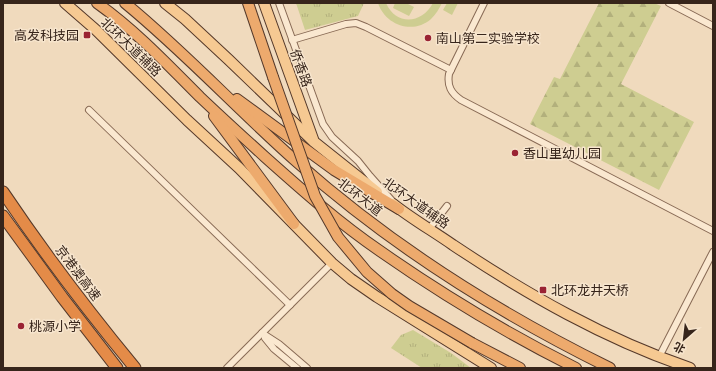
<svg xmlns="http://www.w3.org/2000/svg" width="716" height="371" font-family="Lora,'Noto Sans SC',serif">
  <style>
    .grass { fill: url(#grass-tufts) }
    .forest { fill: url(#forest-firs) }
    .garden { fill: #cecd91 }
    .lines { fill: none; stroke-linecap: round; stroke-linejoin: round }
    .minor-casing { stroke: #886a55; stroke-width: 8 }
    .primary-casing { stroke: #55392a; stroke-width: 12 }
    .trunk-casing { stroke: #55392a; stroke-width: 12 }
    .motorway-casing { stroke: #55392a; stroke-width: 13 }
    .minor { stroke: #fae8d0; stroke-width: 6 }
    .primary { stroke: #f6c992; stroke-width: 10 }
    .trunk { stroke: #edaa6d; stroke-width: 10 }
    .motorway { stroke: #e48b48; stroke-width: 11 }
    .trunk-bridge-casing { stroke: #55392a; stroke-width: 12; stroke-linecap: butt }
    .trunk-bridge { stroke: #edaa6d; stroke-width: 10 }
    .poi-dot { fill: #9a2333; stroke: #f7e5cd; stroke-width: 1.5 }
    .labels { text-anchor: middle; dominant-baseline: central; stroke-width: 3; stroke-linejoin: round; paint-order: stroke }
    .poi-label { font-size: 13px; fill: #37251b; stroke: #f7e5cd; text-anchor: start }
    .street-label { font-size: 13px; fill: #37251b; stroke: #f7e5cd }
  </style>
  <defs>
    <pattern id="grass-tufts" width="24" height="20" patternUnits="userSpaceOnUse"><rect width="24" height="20" fill="#cecd91"/><path d="M3 7l-1-3M5 7V3M7 7l1-3M15 17l-1-3M17 17v-4M19 17l1-3" fill="none" stroke="#b2b07c"/></pattern>
    <pattern id="forest-firs" width="22" height="20" patternUnits="userSpaceOnUse"><rect width="22" height="20" fill="#cecd91"/><path d="M5 1l3.5 6h-7zM16 11l3.5 6h-7z" fill="#b2b07c"/></pattern>
  </defs>
  <rect width="100%" height="100%" fill="#f0dabd"/>
  <!-- grass -->
  <g class="grass">
    <path d="M 296,3 L 364,3 L 358,16 L 305,30 Z"/>
    <path d="M 413,330 L 451,353 L 471,368 L 422,368 L 391,348 L 401,335 Z"/>
  </g>
  <!-- forest -->
  <path class="forest" d="M 599,3 L 654,3 L 661,6 L 621,84 L 694,122 L 659,190 L 530,124 L 554,77 L 560,79 Z"/>
  <!-- garden -->
  <g class="garden">
    <path d="M 378,3 L 386,3 C 396,26 422,24 433,3 L 442,3 C 439,9 436,14 431,19 C 413,35 385,25 378,3 Z"/>
    <path d="M 395,3 L 406,3 L 414,7 L 409,16 L 393,8 Z"/>
    <path d="M 447,3 L 458,3 L 452,15 L 443,10 Z"/>
  </g>
  <g class="lines">
    <defs>
      <g id="minor">
        <path d="M 279,3 L 323,124 L 332,137 L 358,161 L 370,176 L 394,203"/>
        <path d="M 484,3 L 449,74 C 447,86 451,93 461,100 L 713,231"/>
        <path d="M 669,3 L 713,26"/>
        <path d="M 292,40 L 346,24 L 356,23 L 366,27 L 451,70"/>
        <path d="M 89,110 L 290,305"/>
        <path d="M 429,229 L 447,206"/>
        <path d="M 262,333 L 279,344 L 307,368"/>
        <path d="M 265,338 L 274,349 L 297,368"/>
        <path d="M 659,357 L 713,252"/>
        <path d="M 227,368 L 332,263"/>
      </g>
      <g id="primary">
        <path d="M 65,3 L 96,30 L 187,120 L 239,168 L 332,263 L 351,279 L 377,297 L 491,368"/>
        <path d="M 165,3 L 185,19 L 229,60 L 313,141 L 377,192"/>
        <path d="M 264,3 L 313,139"/>
        <path d="M 393,204 C 412,219 433,231 453,245 C 528,295 605,339 690,368"/>
      </g>
      <g id="trunk">
        <path d="M 97,3 C 135,30 167,64 200,97 C 221,117 243,137 265,157 C 302,190 339,223 380,251 C 443,295 508,334 576,368"/>
        <path d="M 125,3 C 186,53 239,111 298,163 C 392,246 498,313 610,368"/>
        <path d="M 248,3 L 273,77"/>
        <path d="M 237,99 L 334,170 L 399,209"/>
        <path d="M 214,116 L 294,224"/>
        <path d="M 472,343 L 520,368"/>
      </g>
      <g id="motorway">
        <path d="M 3,192 C 44,253 88,311 135,368"/>
        <path d="M 3,216 L 62,297 L 117,368"/>
      </g>
    </defs>
    <!-- minor casing -->
    <use href="#minor" class="minor-casing"/>
    <!-- primary casing -->
    <use href="#primary" class="primary-casing"/>
    <!-- trunk casing -->
    <use href="#trunk" class="trunk-casing"/>
    <!-- motorway casing -->
    <use href="#motorway" class="motorway-casing"/>
    <!-- minor -->
    <use href="#minor" class="minor"/>
    <!-- primary -->
    <use href="#primary" class="primary"/>
    <!-- trunk -->
    <use href="#trunk" class="trunk"/>
    <!-- motorway -->
    <use href="#motorway" class="motorway"/>
    <defs>
      <path id="trunk-bridge" d="M 273,77 L 315,196 L 338,237 L 367,272 L 392,294 L 409,306 L 472,343"/>
    </defs>
    <!-- trunk-bridge casing -->
    <use href="#trunk-bridge" class="trunk-bridge-casing"/>
    <!-- trunk-bridge -->
    <use href="#trunk-bridge" class="trunk-bridge"/>
  </g>
  <!-- markers -->
  <g class="poi-dot">
    <rect x="83" y="31" width="8" height="8" rx="2"/>
    <circle cx="428" cy="38" r="4"/>
    <circle cx="515" cy="153" r="4"/>
    <rect x="539" y="286" width="8" height="8" rx="2"/>
    <circle cx="21" cy="326" r="4"/>
  </g>
  <g class="labels">
    <!-- poi labels -->
    <g class="poi-label">
      <text x="79" y="35" text-anchor="end">高发科技园</text>
      <text x="436" y="38">南山第二实验学校</text>
      <text x="523" y="153">香山里幼儿园</text>
      <text x="551" y="290">北环龙井天桥</text>
      <text x="29" y="326">桃源小学</text>
    </g>
    <!-- street labels -->
    <g class="street-label">
      <text transform="translate(131 47) rotate(44)">北环大道辅路</text>
      <text transform="translate(301 68) rotate(70)">侨香路</text>
      <text transform="translate(360 197) rotate(38)">北环大道</text>
      <text transform="translate(416 203) rotate(35)">北环大道辅路</text>
      <text transform="translate(78 273) rotate(53)">京港澳高速</text>
    </g>
  </g>
  <!-- border -->
  <rect width="716" height="371" fill="none" stroke="#37251b" stroke-width="8"/>
  <!-- north arrow -->
  <g transform="translate(684 339) rotate(208)" stroke="#f7e5cd" stroke-width="3" paint-order="stroke">
  <path d="M0-3L7 15L0 10L-7 15Z" fill="#37251b"/>
  <text y="-6" font-size="11" font-weight="bold" text-anchor="middle" fill="#37251b">北</text>
  </g>
</svg>
